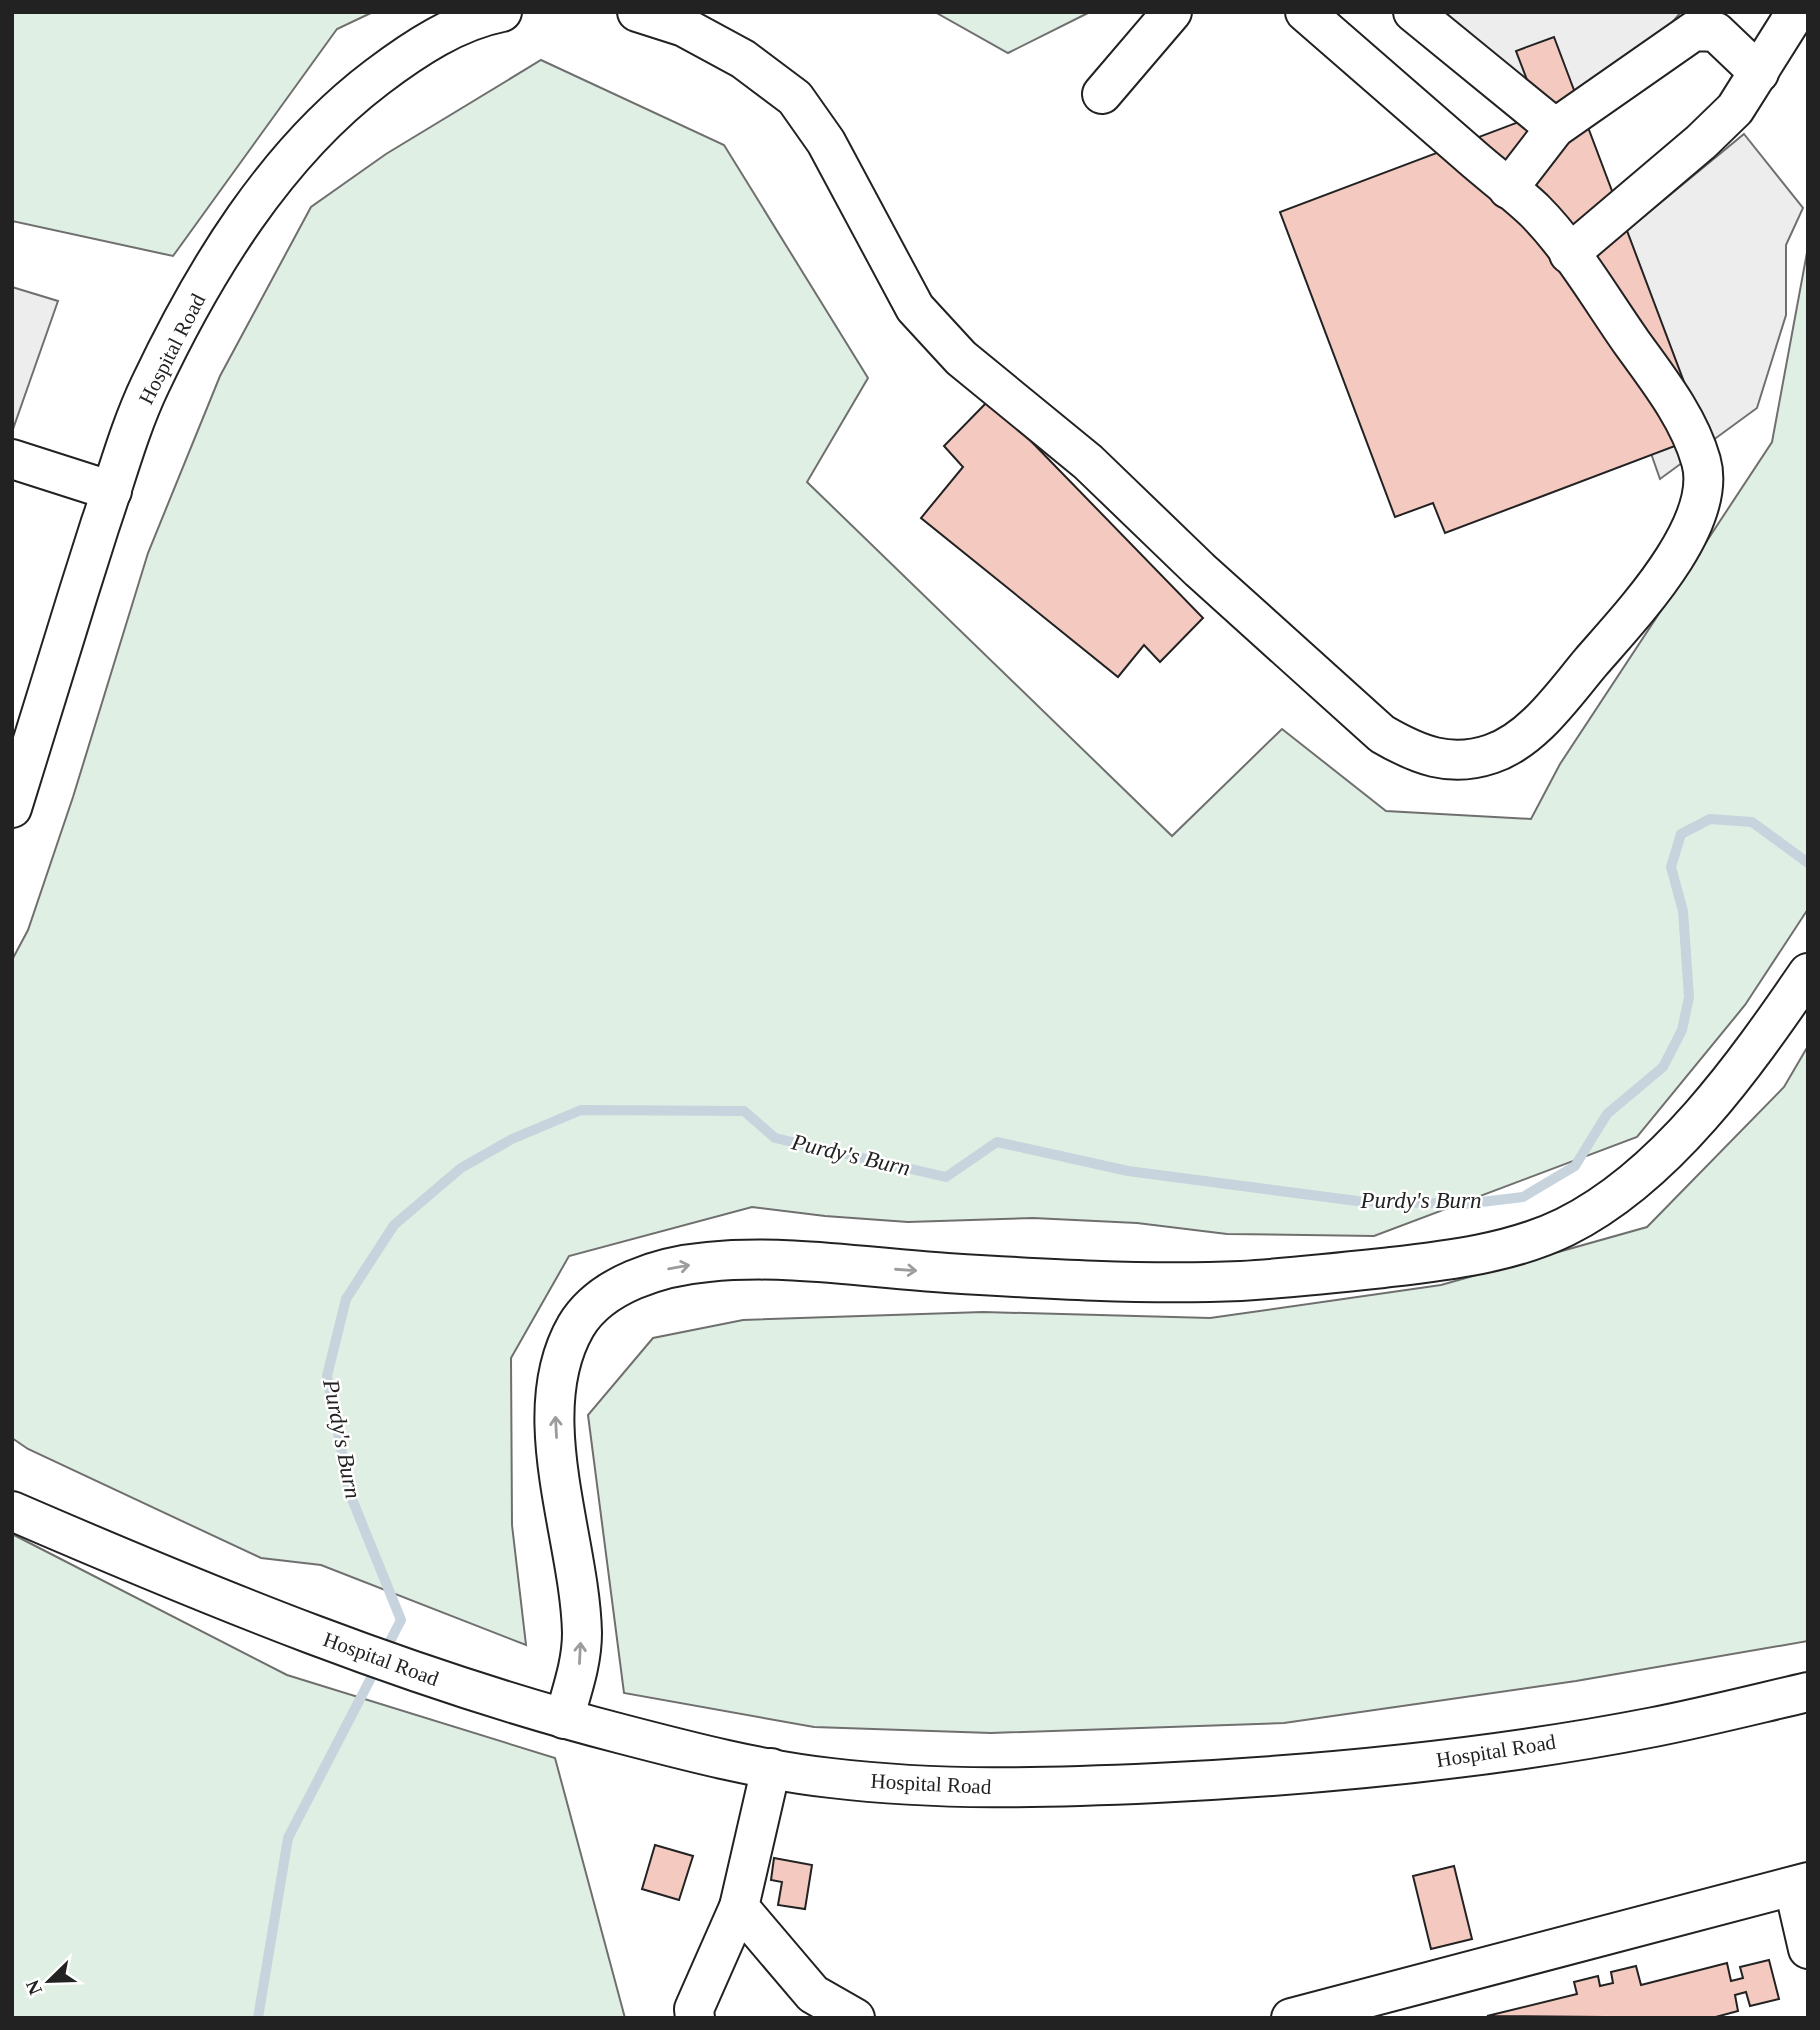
<svg xmlns="http://www.w3.org/2000/svg" width="1820" height="2030" font-family="Georgia,serif">
  <style>
    .green { fill: #e0efe3; stroke: #6f6f6f; stroke-width: 2 }
    .parking { fill: #ededed; stroke: #6f6f6f; stroke-width: 2 }
    .lines { fill: none; stroke-linecap: round; stroke-linejoin: round }
    .stream { stroke: #c7d3dd; stroke-width: 10 }
    .building { fill: #f3c9c0; stroke: #222; stroke-width: 2 }
    .minor-casing { stroke: #222; stroke-width: 42 }
    .major-casing { stroke: #222; stroke-width: 42 }
    .minor { stroke: #fff; stroke-width: 38 }
    .major { stroke: #fff; stroke-width: 38 }
    .oneway { stroke: #9c9c9c }
    .labels { text-anchor: middle; dominant-baseline: central; stroke-width: 5; stroke-linejoin: round; paint-order: stroke }
    .street-label { font-size: 21px; fill: #222; stroke: #fff }
    .water-label { font-size: 23px; font-style: italic; fill: #222; stroke: #fff }
  </style>
  <rect width="100%" height="100%" fill="#fff"/>
  <!-- green -->
  <g class="green">
    <path d="M 12,12 L 373,12 L 337,29 L 173,256 L 12,221 Z"/>
    <path d="M 935,12 L 1090,12 L 1008,53 Z"/>
    <path d="M 541,60 L 724,145 L 868,378 L 807,482 L 1172,836 L 1282,729 L 1386,811 L 1531,819 L 1560,764 L 1772,442 L 1808,247 L 1808,909 L 1745,1005 L 1637,1137 L 1374,1236 L 1227,1234 L 1137,1223 L 1033,1218 L 908,1222 L 825,1216 L 752,1207 L 569,1256 L 511,1358 L 512,1525 L 526,1645 L 321,1565 L 261,1558 L 28,1449 L 12,1438 L 12,960 L 28,930 L 73,797 L 148,553 L 220,376 L 311,207 L 386,154 Z"/>
    <path d="M 1808,1046 L 1808,1641 L 1576,1681 L 1284,1723 L 991,1733 L 814,1727 L 624,1693 L 588,1415 L 653,1338 L 743,1320 L 983,1312 L 1210,1318 L 1441,1285 L 1647,1227 L 1784,1087 Z"/>
    <path d="M 12,1534 L 287,1675 L 555,1758 L 625,2018 L 12,2018 Z"/>
  </g>
  <!-- parking -->
  <g class="parking">
    <path d="M 1401,12 L 1681,12 L 1665,31 L 1538,121 Z"/>
    <path d="M 1744,134 L 1803,208 L 1786,245 L 1786,315 L 1757,408 L 1660,479 L 1647,442 L 1547,296 Z"/>
    <path d="M 12,287 L 58,301 L 12,432 Z"/>
  </g>
  <g class="lines">
    <!-- stream -->
    <path class="stream" d="M 258,2018 L 288,1838 L 401,1620 L 350,1494 L 327,1376 L 346,1299 L 394,1225 L 461,1168 L 512,1139 L 581,1110 L 744,1111 L 775,1138 L 946,1177 L 997,1142 L 1128,1171 L 1357,1201 L 1465,1204 L 1523,1197 L 1575,1166 L 1607,1114 L 1663,1067 L 1682,1030 L 1689,997 L 1683,911 L 1671,867 L 1681,834 L 1710,819 L 1752,822 L 1808,863"/>
  </g>
  <!-- building -->
  <g class="building">
    <path d="M 1554,37 L 1704,435 L 1445,533 L 1433,503 L 1395,517 L 1280,212 L 1540,114 L 1516,51 Z"/>
    <path d="M 990,399 L 1203,618 L 1160,662 L 1144,645 L 1118,677 L 921,518 L 963,467 L 944,446 Z"/>
    <path d="M 655,1845 L 693,1856 L 679,1900 L 642,1889 Z"/>
    <path d="M 774,1858 L 812,1865 L 805,1909 L 778,1905 L 782,1882 L 771,1880 Z"/>
    <path d="M 1454,1866 L 1472,1939 L 1431,1949 L 1413,1876 Z"/>
    <path d="M 1769,1960 L 1779,1999 L 1750,2006 L 1746,1992 L 1735,1995 L 1738,2011 L 1712,2018 L 1487,2016 L 1577,1994 L 1574,1982 L 1598,1976 L 1600,1986 L 1613,1983 L 1611,1972 L 1636,1966 L 1641,1985 L 1727,1963 L 1731,1981 L 1743,1978 L 1740,1967 Z"/>
  </g>
  <g class="lines">
    <defs>
      <g id="minor">
        <path d="M 637,12 L 684,27 L 743,59 L 795,98 L 826,142 L 915,308 L 961,358 L 1088,462 L 1200,570 L 1382,734 C 1418,755 1450,768 1491,754 C 1533,740 1564,694 1591,662 C 1630,617 1719,525 1701,461 C 1689,418 1658,379 1632,343 C 1601,299 1572,248 1534,210 C 1513,190 1488,172 1467,153 C 1413,106 1359,59 1305,12"/>
        <path d="M 1413,12 L 1555,128"/>
        <path d="M 1102,94 L 1172,12"/>
        <path d="M 1508,189 L 1555,128 L 1694,31 L 1716,32 L 1759,73"/>
        <path d="M 1569,254 L 1701,142 L 1735,109 L 1796,12"/>
        <path d="M 12,459 L 112,491"/>
        <path d="M 12,808 C 41,713 70,619 100,525 C 116,479 129,429 150,385 C 204,271 275,154 377,77 C 414,49 456,21 502,12"/>
        <path d="M 564,1719 C 572,1690 582,1663 582,1633 C 580,1538 525,1414 576,1326 C 601,1284 661,1266 708,1262 C 786,1254 869,1268 947,1273 C 1045,1279 1144,1285 1241,1281 C 1289,1278 1336,1273 1383,1268 C 1443,1261 1510,1254 1565,1227 C 1666,1177 1745,1065 1808,973"/>
        <path d="M 771,1768 L 739,1907 L 813,1994 L 855,2018"/>
        <path d="M 1794,1888 L 1808,1949"/>
        <path d="M 695,2018 L 694,2009 L 739,1907"/>
        <path d="M 1291,2018 L 1808,1882"/>
      </g>
      <path id="major" d="M 12,1511 C 211,1597 412,1680 622,1734 C 691,1752 760,1770 831,1778 C 939,1791 1047,1788 1156,1783 C 1322,1775 1490,1759 1654,1727 C 1705,1717 1756,1704 1808,1692"/>
    </defs>
    <!-- minor casing -->
    <use href="#minor" class="minor-casing"/>
    <!-- major casing -->
    <use href="#major" class="major-casing"/>
    <!-- minor -->
    <use href="#minor" class="minor"/>
    <!-- major -->
    <use href="#major" class="major"/>
  </g>
  <!-- one-way arrows -->
  <defs><path id="oneway-shaft" d="M-6 0H5M1.5-3L5.5 0L1.5 3" fill="none" stroke-width="1.6" stroke-linecap="round" stroke-linejoin="round" transform="scale(1.75)"/></defs>
  <g class="oneway">
    <use href="#oneway-shaft" transform="translate(679 1267) rotate(-10)"/>
    <use href="#oneway-shaft" transform="translate(906 1270) rotate(4)"/>
    <use href="#oneway-shaft" transform="translate(556 1427) rotate(-93)"/>
    <use href="#oneway-shaft" transform="translate(580 1653) rotate(-87)"/>
  </g>
  <g class="labels">
    <!-- street labels -->
    <g class="street-label">
      <text transform="translate(172 349) rotate(-63)">Hospital Road</text>
      <text transform="translate(381 1659) rotate(20)">Hospital Road</text>
      <text transform="translate(1496 1751) rotate(-9)">Hospital Road</text>
      <text transform="translate(931 1784) rotate(3)">Hospital Road</text>
    </g>
    <!-- water labels -->
    <g class="water-label">
      <text transform="translate(851 1155) rotate(13)">Purdy's Burn</text>
      <text x="1421" y="1200">Purdy's Burn</text>
      <text transform="translate(342 1439) rotate(79)">Purdy's Burn</text>
    </g>
  </g>
  <!-- border -->
  <rect width="1820" height="2030" fill="none" stroke="#222222" stroke-width="28"/>
  <!-- north arrow -->
  <g transform="translate(49 1981) rotate(247)" stroke="#ffffff" stroke-width="5" paint-order="stroke">
  <path d="M0-5L12 26L0 18L-12 26Z" fill="#222222"/>
  <text y="-10" font-size="19" font-weight="bold" text-anchor="middle" fill="#222222">N</text>
  </g>
</svg>
